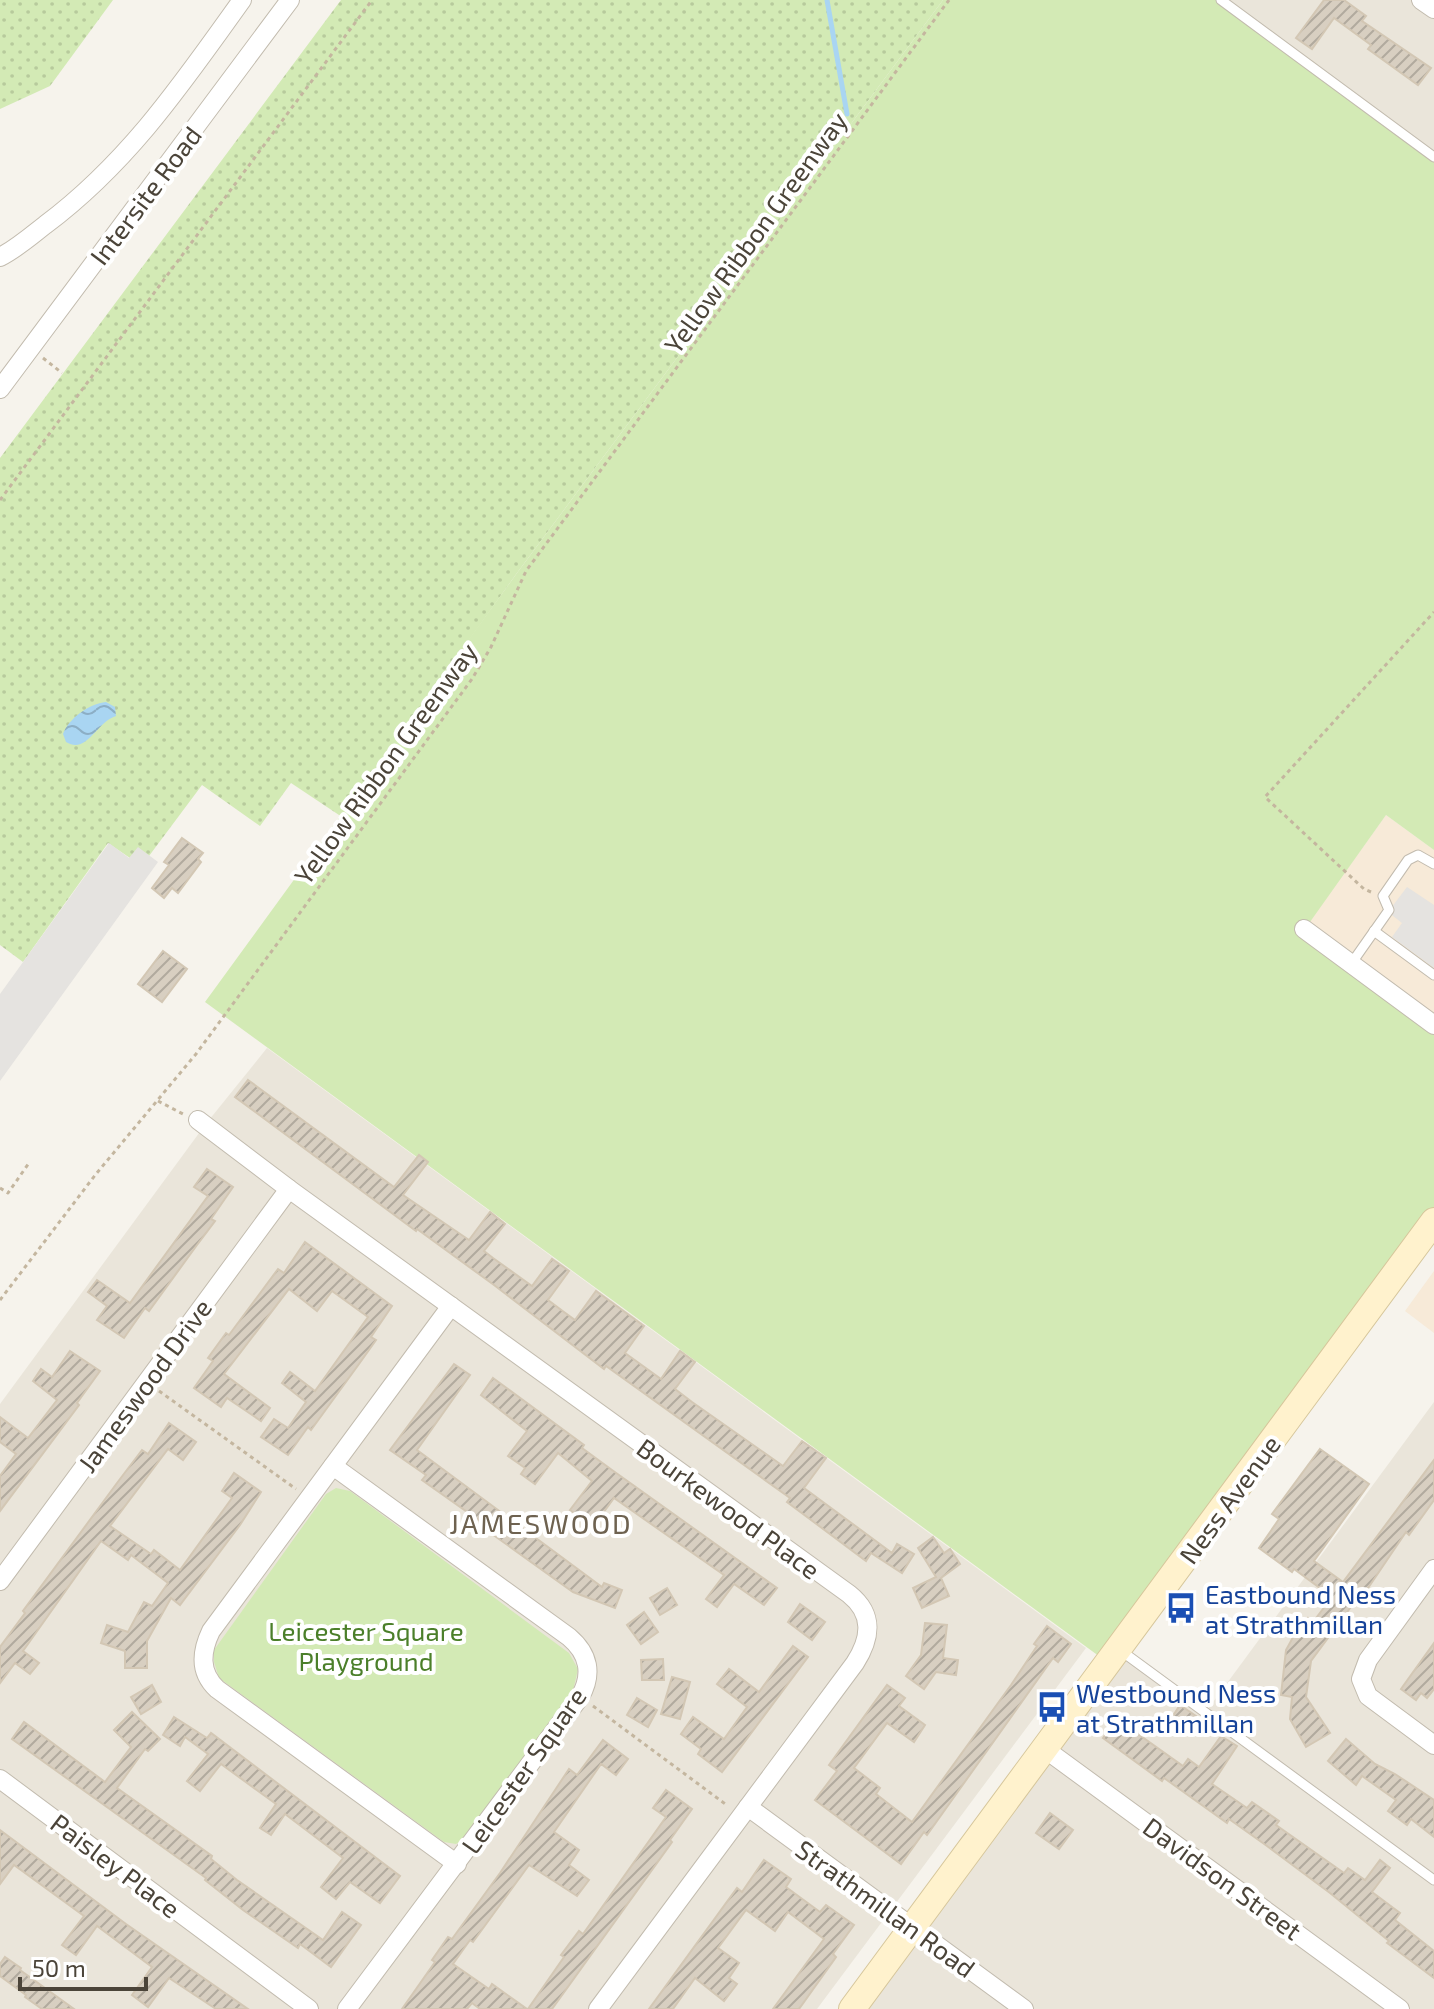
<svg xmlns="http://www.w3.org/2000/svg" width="1434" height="2009" font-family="'Exo 2',sans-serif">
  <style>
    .residential { fill: #eae5da }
    .commercial { fill: #f7ead8 }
    .grass { fill: url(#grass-dots) }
    .park { fill: #d3eab5 }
    .parking { fill: #e5e3e0 }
    .water { fill: url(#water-waves) }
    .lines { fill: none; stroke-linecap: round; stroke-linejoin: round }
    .stream { stroke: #a9d5f2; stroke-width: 5 }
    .building { fill: url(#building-hatch); stroke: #d3c7b4; stroke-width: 2 }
    .service-casing { stroke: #c2bbae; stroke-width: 11 }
    .minor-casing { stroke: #c2bbae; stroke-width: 20 }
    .secondary-casing { stroke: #d6c69b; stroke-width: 28 }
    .path { stroke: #c4b69f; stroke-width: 3; stroke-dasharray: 4 4; stroke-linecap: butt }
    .service { stroke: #fff; stroke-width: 9 }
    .minor { stroke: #fff; stroke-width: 18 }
    .secondary { stroke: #fff2cd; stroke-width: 26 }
    .labels { text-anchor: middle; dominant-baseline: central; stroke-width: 8; stroke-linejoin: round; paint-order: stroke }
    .street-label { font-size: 26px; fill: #4b4439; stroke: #fff }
    .transit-label { font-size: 26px; fill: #164399; stroke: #fff; text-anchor: start }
    .park-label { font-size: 26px; fill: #4b7f2a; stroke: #fff }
    .neighbourhood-label { font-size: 28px; letter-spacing: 2px; fill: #6e6250; stroke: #fff }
  </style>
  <defs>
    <pattern id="grass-dots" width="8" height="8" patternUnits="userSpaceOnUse" patternTransform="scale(2)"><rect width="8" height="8" fill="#d3eab5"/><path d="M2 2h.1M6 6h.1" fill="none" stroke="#b7ca9c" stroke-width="1.8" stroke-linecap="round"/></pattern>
    <pattern id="water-waves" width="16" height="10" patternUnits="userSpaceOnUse" patternTransform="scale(2)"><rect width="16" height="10" fill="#a9d5f2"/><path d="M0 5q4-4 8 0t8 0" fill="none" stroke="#8caec5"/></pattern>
    <pattern id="building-hatch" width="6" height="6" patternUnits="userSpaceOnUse" patternTransform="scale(2)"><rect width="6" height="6" fill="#d8cfc1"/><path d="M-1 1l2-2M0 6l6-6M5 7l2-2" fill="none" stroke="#b1aa9e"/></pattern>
  </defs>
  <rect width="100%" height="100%" fill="#f6f3ec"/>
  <!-- residential -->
  <g class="residential">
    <path d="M 1221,0 L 1434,0 L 1434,157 Z"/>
    <path d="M 267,1048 L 1086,1648 L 817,2009 L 0,2009 L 0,1404 L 205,1125 Z"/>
    <path d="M 1434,1402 L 1434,2009 L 852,2009 L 1118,1651 L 1205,1713 Z"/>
  </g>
  <!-- commercial -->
  <g class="commercial">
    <path d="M 1386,815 L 1434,850 L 1434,1025 L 1304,929 Z"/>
    <path d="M 1434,1271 L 1434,1333 L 1405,1311 Z"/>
  </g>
  <!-- grass -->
  <g class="grass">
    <path d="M 0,0 L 113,0 L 50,86 L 0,109 Z"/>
    <path d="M 341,0 L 943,0 L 517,573 L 342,817 L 291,783 L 260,826 L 202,785 L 149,856 L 138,848 L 130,858 L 108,843 L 23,962 L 0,945 L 0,458 Z"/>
  </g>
  <!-- park -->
  <g class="park">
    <path d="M 943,0 L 1221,0 L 1434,157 L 1434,850 L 1386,815 L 1305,929 L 1434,1025 L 1434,1219 L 1107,1662 L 205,1002 L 517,573 Z"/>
    <path d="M 336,1488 L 350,1491 L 569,1653 L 578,1669 L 573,1691 L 464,1839 L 456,1844 L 444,1842 L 219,1678 L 214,1662 L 214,1650 L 326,1494 Z"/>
  </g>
  <!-- parking -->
  <g class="parking">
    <path d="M 109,843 L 129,858 L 138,847 L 158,862 L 0,1081 L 0,994 Z"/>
    <path d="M 1407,887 L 1434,905 L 1434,968 L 1392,937 L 1402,923 L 1388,912 Z"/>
  </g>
  <!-- water -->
  <path class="water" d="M 106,702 L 115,707 L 116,716 C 96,722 87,755 66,742 L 63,734 C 69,718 89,704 106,702 Z"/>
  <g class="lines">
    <!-- stream -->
    <path class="stream" d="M 827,0 L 847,114"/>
  </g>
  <!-- building -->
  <g class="building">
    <path d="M 1324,0 L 1344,0 L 1366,16 L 1362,21 L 1431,68 L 1418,85 L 1368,49 L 1371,45 L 1334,18 L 1312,49 L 1296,38 Z"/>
    <path d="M 182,838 L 203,853 L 198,859 L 201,862 L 178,893 L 172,888 L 164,898 L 152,888 L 169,865 L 164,862 Z"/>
    <path d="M 163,951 L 187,969 L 162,1002 L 138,984 Z"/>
    <path d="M 248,1080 L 394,1187 L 419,1155 L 428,1162 L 403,1195 L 469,1240 L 490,1212 L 505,1224 L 484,1251 L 493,1258 L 532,1286 L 552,1259 L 569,1271 L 548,1300 L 564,1312 L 575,1320 L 596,1291 L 644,1326 L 625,1353 L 661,1379 L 680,1351 L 695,1362 L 675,1389 L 692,1402 L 783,1466 L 802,1441 L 826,1458 L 804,1488 L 892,1553 L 897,1544 L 914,1554 L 902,1573 L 871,1553 L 866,1561 L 787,1502 L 790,1498 L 606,1366 L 604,1369 L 494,1285 L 417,1229 L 416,1231 L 235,1097 Z"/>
    <path d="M 207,1169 L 233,1187 L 211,1219 L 215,1221 L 197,1245 L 149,1311 L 145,1308 L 124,1338 L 97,1320 L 107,1306 L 88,1292 L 97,1280 L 130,1303 L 208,1196 L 194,1187 Z"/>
    <path d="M 305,1242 L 392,1306 L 371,1337 L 376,1340 L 359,1364 L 311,1430 L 308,1427 L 288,1455 L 261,1437 L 274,1419 L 288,1428 L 306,1402 L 282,1383 L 290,1372 L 315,1391 L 368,1317 L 332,1291 L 317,1311 L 289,1289 L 224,1374 L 270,1408 L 261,1421 L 227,1398 L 221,1407 L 194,1388 L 213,1361 L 208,1358 L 226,1333 L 229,1335 L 278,1269 L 284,1273 Z"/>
    <path d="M 70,1351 L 100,1371 L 77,1403 L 79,1405 L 0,1511 L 0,1476 L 16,1454 L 0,1442 L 0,1417 L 28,1438 L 57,1400 L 33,1381 L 41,1369 L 52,1377 Z"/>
    <path d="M 454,1364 L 470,1375 L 417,1450 L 602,1587 L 604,1583 L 622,1590 L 615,1608 L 573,1592 L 492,1534 L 494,1531 L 422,1480 L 426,1475 L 390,1450 Z"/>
    <path d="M 493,1378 L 584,1445 L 582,1448 L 612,1470 L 777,1588 L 764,1605 L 734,1584 L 717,1607 L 706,1599 L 724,1575 L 614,1498 L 595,1524 L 583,1515 L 581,1518 L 570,1510 L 592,1481 L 558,1453 L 535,1484 L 521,1474 L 525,1468 L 508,1456 L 527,1431 L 481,1395 Z"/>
    <path d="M 169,1423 L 196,1442 L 183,1460 L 168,1449 L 110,1526 L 151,1554 L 154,1550 L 180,1570 L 232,1498 L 222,1491 L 234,1473 L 261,1492 L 240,1525 L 180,1605 L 171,1598 L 147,1641 L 147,1668 L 125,1668 L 125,1651 L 101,1643 L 107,1625 L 128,1632 L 144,1602 L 152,1606 L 168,1583 L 131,1555 L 128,1560 L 101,1541 L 23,1651 L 39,1663 L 30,1674 L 15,1663 L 0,1683 L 0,1647 L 25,1613 L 23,1611 L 117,1483 L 142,1450 L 148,1454 Z"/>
    <path d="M 1320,1449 L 1369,1484 L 1314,1561 L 1343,1582 L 1434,1460 L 1434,1500 L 1409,1535 L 1406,1532 L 1364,1594 L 1362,1592 L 1311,1661 L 1306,1697 L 1330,1733 L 1306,1747 L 1290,1719 L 1292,1697 L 1281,1695 L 1286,1650 L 1297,1630 L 1299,1631 L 1308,1618 L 1313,1622 L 1332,1597 L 1294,1569 L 1292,1572 L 1259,1548 L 1279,1519 L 1272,1514 Z"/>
    <path d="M 933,1537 L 944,1553 L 950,1549 L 960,1564 L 941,1578 L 949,1596 L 922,1608 L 913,1588 L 936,1577 L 918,1548 Z"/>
    <path d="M 667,1588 L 677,1605 L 660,1615 L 650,1598 Z"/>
    <path d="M 800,1604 L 825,1622 L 812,1640 L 788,1622 Z"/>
    <path d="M 644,1612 L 658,1632 L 641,1644 L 627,1625 Z"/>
    <path d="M 925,1623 L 947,1625 L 943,1658 L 958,1660 L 956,1675 L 936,1672 L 924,1689 L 906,1676 L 921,1655 Z"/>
    <path d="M 1047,1626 L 1071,1644 L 1058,1662 L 1053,1658 L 927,1835 L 924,1832 L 901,1864 L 815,1800 L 837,1771 L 829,1765 L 887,1685 L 905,1698 L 899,1706 L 925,1725 L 914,1742 L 887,1723 L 854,1768 L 880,1788 L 876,1794 L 912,1822 L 1011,1685 L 1037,1646 L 1034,1644 Z"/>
    <path d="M 1434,1643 L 1434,1689 L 1427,1698 L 1421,1693 L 1416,1700 L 1401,1689 Z"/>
    <path d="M 793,1646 L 808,1657 L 722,1772 L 698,1754 L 701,1749 L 681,1734 L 693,1717 L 724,1739 L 747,1707 L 717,1684 L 729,1669 L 759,1692 Z"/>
    <path d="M 663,1659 L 664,1680 L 642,1680 L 641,1660 Z"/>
    <path d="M 672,1677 L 690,1682 L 680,1719 L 661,1714 Z"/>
    <path d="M 152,1685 L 161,1702 L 141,1714 L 131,1697 Z"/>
    <path d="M 637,1698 L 657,1710 L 648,1727 L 627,1715 Z"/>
    <path d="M 1180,1705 L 1196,1716 L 1185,1733 L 1169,1722 Z"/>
    <path d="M 132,1712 L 160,1739 L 148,1751 L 145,1749 L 117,1788 L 212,1856 L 211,1859 L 237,1880 L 323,1940 L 342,1912 L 361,1925 L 331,1967 L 300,1944 L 298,1948 L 243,1910 L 205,1880 L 206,1878 L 12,1739 L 24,1722 L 105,1782 L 131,1747 L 114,1730 Z"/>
    <path d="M 174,1717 L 207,1738 L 211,1733 L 400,1876 L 380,1903 L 350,1882 L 336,1899 L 321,1887 L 343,1858 L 285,1814 L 271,1835 L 260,1828 L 276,1804 L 221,1764 L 200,1791 L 187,1781 L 208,1754 L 185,1737 L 180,1746 L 163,1735 Z"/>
    <path d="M 1117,1719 L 1183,1766 L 1188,1759 L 1199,1767 L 1221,1736 L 1237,1746 L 1212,1784 L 1247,1808 L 1252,1802 L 1279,1821 L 1276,1825 L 1344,1873 L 1348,1868 L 1365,1880 L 1380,1860 L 1390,1868 L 1372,1892 L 1400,1913 L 1395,1920 L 1434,1951 L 1434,1978 L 1387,1943 L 1389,1941 L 1330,1893 L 1267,1846 L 1229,1819 L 1227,1823 L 1164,1778 L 1162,1781 L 1103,1738 Z"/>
    <path d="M 1346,1739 L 1375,1764 L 1395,1774 L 1434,1800 L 1434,1837 L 1411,1819 L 1407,1825 L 1388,1811 L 1396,1800 L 1362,1776 L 1356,1785 L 1328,1761 Z"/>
    <path d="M 603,1740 L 628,1759 L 616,1775 L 601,1764 L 554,1832 L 579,1850 L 569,1865 L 589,1880 L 577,1896 L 529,1865 L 473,1942 L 470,1940 L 453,1964 L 489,1989 L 492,1984 L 527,2009 L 480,2009 L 472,2003 L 467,2009 L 402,2009 L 435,1962 L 432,1960 L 448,1937 L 452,1939 L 500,1873 L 569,1769 L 577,1775 Z"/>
    <path d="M 666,1790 L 692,1809 L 670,1840 L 672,1842 L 552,2009 L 528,2009 L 564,1957 L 561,1955 L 579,1931 L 583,1934 L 666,1817 L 653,1808 Z"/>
    <path d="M 1050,1813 L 1073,1830 L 1059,1849 L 1036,1833 Z"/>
    <path d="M 0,1830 L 126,1924 L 248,2009 L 216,2009 L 169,1978 L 148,2007 L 132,1995 L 152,1967 L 97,1926 L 76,1955 L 62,1945 L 84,1916 L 14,1865 L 0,1884 Z"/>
    <path d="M 764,1860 L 791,1879 L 786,1887 L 820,1912 L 826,1905 L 854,1925 L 833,1954 L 836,1957 L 799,2009 L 773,2009 L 824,1939 L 788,1912 L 775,1931 L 746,1910 L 718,1948 L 739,1963 L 729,1978 L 737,1984 L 724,2001 L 695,1978 L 673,2009 L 649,2009 L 737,1888 L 742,1892 Z"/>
    <path d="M 5,1957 L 21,1968 L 20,1970 L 74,2009 L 42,2009 L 25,1997 L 26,1995 L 0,1976 L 0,1964 Z"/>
  </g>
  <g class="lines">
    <defs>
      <g id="service">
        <path d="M 1221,0 L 1434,157"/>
        <path d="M 1374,931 L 1434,975"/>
        <path d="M 1351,964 L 1389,910 L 1383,896 L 1408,860 L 1418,855 L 1434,864"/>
        <path d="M 1120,1650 L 1434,1880"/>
      </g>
      <g id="minor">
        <path d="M 1421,0 L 1434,9"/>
        <path d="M 0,257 C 16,249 31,236 45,225 C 128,163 182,84 242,0"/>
        <path d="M 0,389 L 290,0"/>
        <path d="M 1304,929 L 1434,1025"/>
        <path d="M 198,1120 L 289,1189 L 849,1594 C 874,1614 871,1638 855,1663 L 598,2009"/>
        <path d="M 451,1306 L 211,1631 C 201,1652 199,1672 217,1689 L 457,1864"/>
        <path d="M 333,1466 L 569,1637 C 589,1654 593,1674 580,1697 L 347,2009"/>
        <path d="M 1434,1569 L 1368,1660 L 1361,1679 L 1368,1696 L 1434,1745"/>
        <path d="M 0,1581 L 289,1189"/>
        <path d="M 1045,1749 L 1400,2009"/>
        <path d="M 0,1779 L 309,2009"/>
        <path d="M 748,1807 L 1024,2009"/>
      </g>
      <path id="secondary" d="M 852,2009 L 1434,1221"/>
    </defs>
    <!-- service casing -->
    <use href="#service" class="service-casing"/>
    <!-- minor casing -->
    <use href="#minor" class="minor-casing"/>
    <!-- secondary casing -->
    <use href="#secondary" class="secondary-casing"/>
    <!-- path -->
    <g class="path">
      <path d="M 43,358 L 62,373"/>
      <path d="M 0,500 L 372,0"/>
      <path d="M 1371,892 L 1364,889 L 1265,797 L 1434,612"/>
      <path d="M 158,1101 L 183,1114"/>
      <path d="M 0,1188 L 8,1193 L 29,1163"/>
      <path d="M 0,1300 L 96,1174 L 196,1054 L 472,679 L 491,647 L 526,571 L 949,0"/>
      <path d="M 159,1391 L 296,1489"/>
      <path d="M 593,1706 L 728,1806"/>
    </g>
    <!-- service -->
    <use href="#service" class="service"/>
    <!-- minor -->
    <use href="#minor" class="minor"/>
    <!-- secondary -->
    <use href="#secondary" class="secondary"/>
  </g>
  <!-- icons -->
  <defs>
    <symbol id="bus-bare" viewBox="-9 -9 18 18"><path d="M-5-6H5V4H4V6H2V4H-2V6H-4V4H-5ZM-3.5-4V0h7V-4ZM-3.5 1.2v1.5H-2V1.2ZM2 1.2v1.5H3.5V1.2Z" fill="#1a4fb4" stroke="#fff" stroke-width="2.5" paint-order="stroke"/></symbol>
  </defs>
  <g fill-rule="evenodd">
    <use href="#bus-bare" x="1159" y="1586" width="44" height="44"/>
    <use href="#bus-bare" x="1030" y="1685" width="44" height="44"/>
  </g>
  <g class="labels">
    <!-- street labels -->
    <g class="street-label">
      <text transform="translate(145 195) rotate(-53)">Intersite Road</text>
      <text transform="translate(755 232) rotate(-54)">Yellow Ribbon Greenway</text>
      <text transform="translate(385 763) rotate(-54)">Yellow Ribbon Greenway</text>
      <text transform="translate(144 1385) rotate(-54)">Jameswood Drive</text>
      <text transform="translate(1229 1499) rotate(-54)">Ness Avenue</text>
      <text transform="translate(729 1508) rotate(36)">Bourkewood Place</text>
      <text transform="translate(523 1770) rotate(-55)">Leicester Square</text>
      <text transform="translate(116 1865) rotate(37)">Paisley Place</text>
      <text transform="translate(1223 1878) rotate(36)">Davidson Street</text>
      <text transform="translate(886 1908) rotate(36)">Strathmillan Road</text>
    </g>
    <!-- transit labels -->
    <g class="transit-label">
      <text x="1205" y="1593">Eastbound Ness<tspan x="1205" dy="30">at Strathmillan</tspan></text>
      <text x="1076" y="1692">Westbound Ness<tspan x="1076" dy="30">at Strathmillan</tspan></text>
    </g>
    <!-- park labels -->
    <g class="park-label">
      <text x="366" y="1630">Leicester Square<tspan x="366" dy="30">Playground</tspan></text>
    </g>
    <!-- neighbourhood labels -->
    <g class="neighbourhood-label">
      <text x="541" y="1523">JAMESWOOD</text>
    </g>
  </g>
  <!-- scale -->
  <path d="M20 1977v12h126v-12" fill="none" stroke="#4b4439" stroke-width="4"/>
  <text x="32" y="1977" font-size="24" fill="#4b4439" stroke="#ffffff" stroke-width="6" paint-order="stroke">50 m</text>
</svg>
